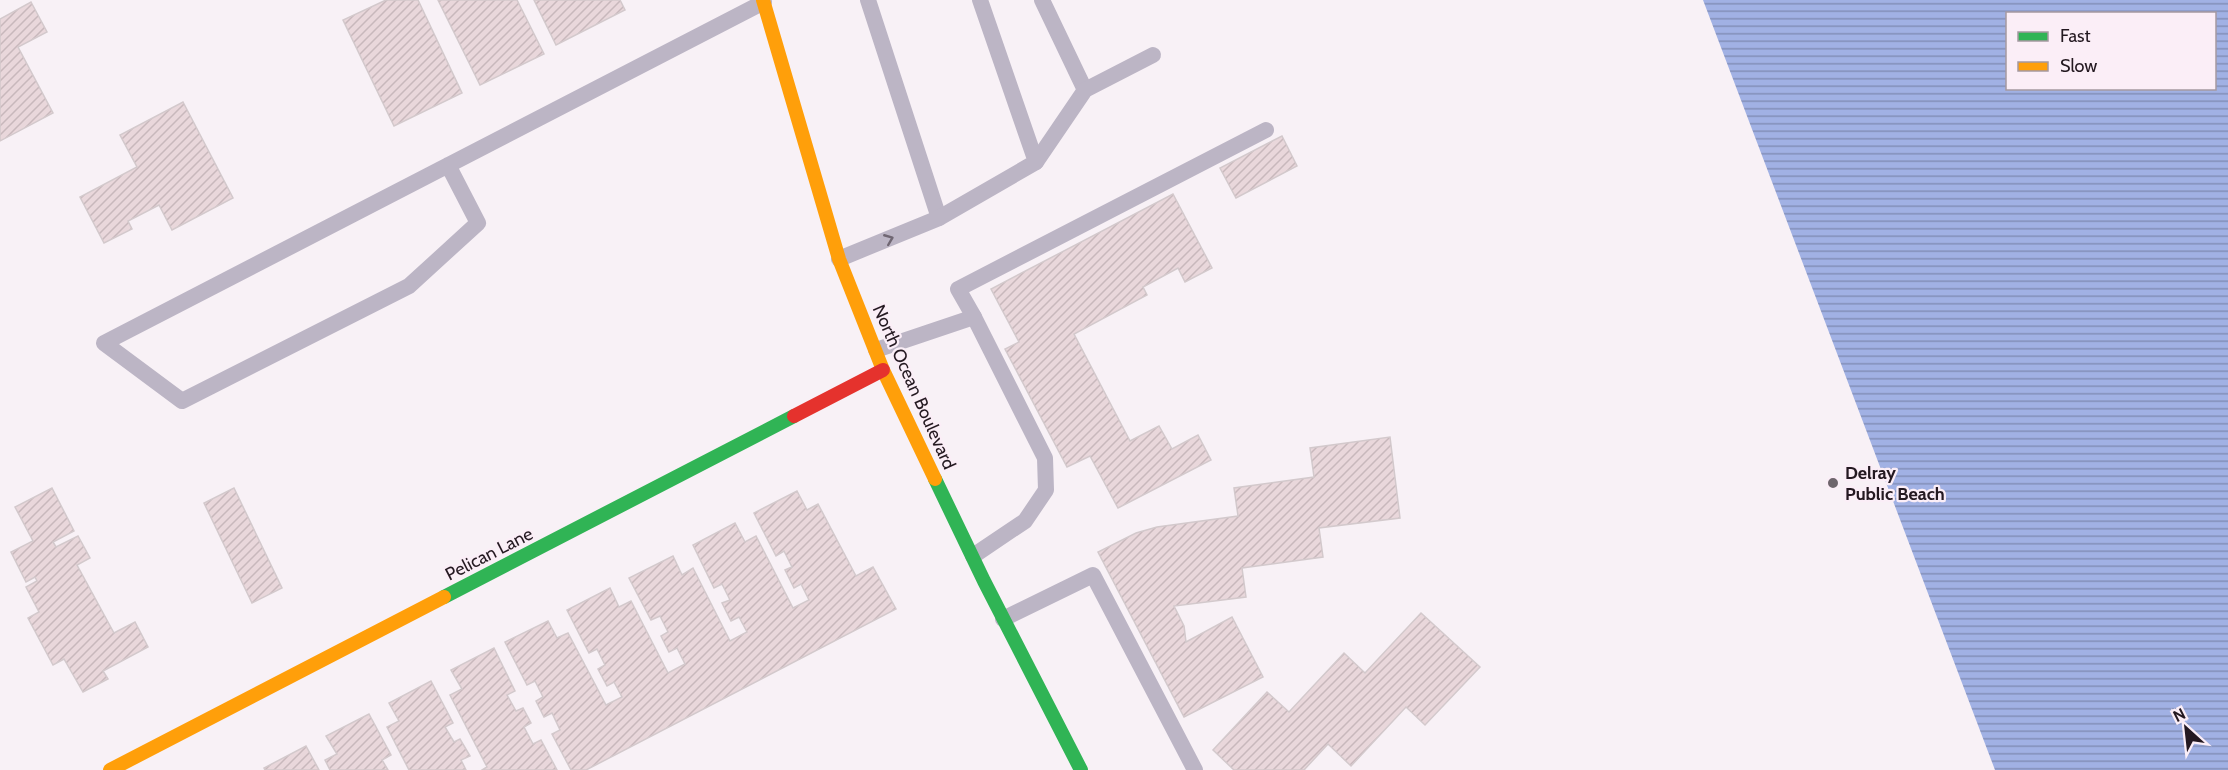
<svg xmlns="http://www.w3.org/2000/svg" width="2228" height="770" font-family="Cabin,sans-serif">
  <style>
    .water { fill: url(#water-rules); fill-rule: evenodd }
    .building { fill: url(#building-hatch); stroke: #d3c9cc; stroke-width: 1.5 }
    .lines { fill: none; stroke-linecap: round; stroke-linejoin: round }
    .lane { stroke: #bcb5c5; stroke-width: 16 }
    .fast { stroke: #30b455; stroke-width: 14 }
    .slow { stroke: #ff9f0a; stroke-width: 14 }
    .jam { stroke: #e5322d; stroke-width: 14 }
    .oneway { stroke: #706773 }
    .poi-dot { fill: #6e656c; stroke: #fbeef7; stroke-width: 2 }
    .labels { text-anchor: middle; dominant-baseline: central; stroke-width: 4.5; stroke-linejoin: round; paint-order: stroke }
    .street-label { font-size: 18px; fill: #241921; stroke: #fbeef7 }
    .poi-label { font-size: 18px; font-weight: bold; fill: #241921; stroke: #fbeef7; text-anchor: start }
  </style>
  <defs>
    <pattern id="water-rules" width="6" height="5" patternUnits="userSpaceOnUse" patternTransform="scale(1.5)"><rect width="6" height="5" fill="#a1b1e4"/><path d="M0 2.5h6" fill="none" stroke="#838fb8"/></pattern>
    <pattern id="building-hatch" width="6" height="6" patternUnits="userSpaceOnUse" patternTransform="scale(1.5)"><rect width="6" height="6" fill="#e9d7db"/><path d="M-1 1l2-2M0 6l6-6M5 7l2-2" fill="none" stroke="#c8b8bc"/></pattern>
  </defs>
  <rect width="100%" height="100%" fill="#f8f1f6"/>
  <!-- water -->
  <path class="water" d="M 1703,0 L 2228,0 L 2228,770 L 1995,770 ZM 2008,14 L 2214,14 L 2214,88 L 2008,88 Z"/>
  <!-- building -->
  <g class="building">
    <path d="M 386,0 L 418,0 L 462,93 L 394,126 L 343,20 Z"/>
    <path d="M 438,0 L 517,0 L 544,54 L 480,85 Z"/>
    <path d="M 534,0 L 620,0 L 625,10 L 556,45 Z"/>
    <path d="M 31,2 L 47,32 L 18,47 L 53,113 L 0,141 L 0,19 Z"/>
    <path d="M 183,102 L 233,198 L 172,230 L 159,205 L 128,221 L 132,229 L 104,243 L 80,197 L 137,167 L 120,135 Z"/>
    <path d="M 1282,136 L 1297,166 L 1236,198 L 1220,168 Z"/>
    <path d="M 1173,194 L 1212,268 L 1185,282 L 1178,268 L 1143,287 L 1147,295 L 1074,334 L 1130,441 L 1159,426 L 1172,449 L 1198,435 L 1211,460 L 1118,508 L 1090,456 L 1067,467 L 1005,349 L 1019,342 L 991,289 Z"/>
    <path d="M 1390,437 L 1400,518 L 1319,528 L 1323,557 L 1242,568 L 1246,597 L 1174,606 L 1184,626 L 1186,642 L 1232,617 L 1263,677 L 1184,717 L 1098,552 L 1136,533 L 1157,527 L 1238,516 L 1234,488 L 1314,477 L 1310,448 Z"/>
    <path d="M 52,488 L 74,531 L 53,542 L 56,547 L 78,536 L 90,558 L 77,565 L 114,633 L 135,622 L 148,647 L 103,671 L 108,679 L 83,692 L 64,659 L 53,665 L 28,618 L 39,612 L 26,587 L 37,581 L 35,577 L 26,582 L 11,552 L 33,541 L 15,507 Z"/>
    <path d="M 234,488 L 282,588 L 252,603 L 204,503 Z"/>
    <path d="M 797,491 L 807,510 L 818,504 L 856,576 L 873,567 L 896,609 L 586,770 L 571,770 L 552,734 L 560,730 L 552,713 L 544,717 L 536,701 L 543,697 L 535,681 L 527,685 L 505,642 L 548,621 L 557,638 L 568,633 L 606,705 L 622,697 L 614,682 L 607,686 L 598,669 L 605,665 L 597,649 L 589,653 L 567,610 L 610,588 L 619,607 L 631,601 L 668,673 L 685,664 L 677,648 L 669,652 L 661,636 L 668,632 L 660,616 L 651,620 L 629,578 L 673,556 L 682,575 L 693,568 L 730,641 L 747,632 L 739,617 L 731,621 L 722,603 L 730,600 L 722,584 L 714,588 L 693,545 L 735,523 L 745,542 L 756,536 L 793,608 L 809,600 L 801,584 L 794,588 L 785,570 L 792,567 L 784,551 L 776,556 L 754,513 Z"/>
    <path d="M 1421,613 L 1480,667 L 1425,725 L 1406,707 L 1351,766 L 1328,744 L 1304,770 L 1234,770 L 1213,750 L 1267,692 L 1289,712 L 1344,653 L 1365,673 Z"/>
    <path d="M 494,648 L 515,691 L 507,695 L 516,711 L 523,708 L 531,723 L 524,727 L 533,744 L 541,740 L 557,770 L 482,770 L 487,767 L 450,695 L 462,689 L 451,670 Z"/>
    <path d="M 431,681 L 453,723 L 445,727 L 454,742 L 460,739 L 470,756 L 461,760 L 466,770 L 409,770 L 387,727 L 399,721 L 389,703 Z"/>
    <path d="M 369,714 L 391,755 L 382,760 L 388,770 L 330,770 L 325,760 L 337,754 L 326,736 Z"/>
    <path d="M 306,746 L 319,770 L 265,770 L 264,768 Z"/>
  </g>
  <g class="lines">
    <!-- lane -->
    <g class="lane">
      <path d="M 868,0 L 939,218"/>
      <path d="M 1042,0 L 1085,90"/>
      <path d="M 1036,162 L 1085,90 L 1153,55"/>
      <path d="M 448,165 L 478,223 L 409,286 L 182,401 L 104,343 L 764,2"/>
      <path d="M 839,259 L 939,218 L 1036,162 L 980,0"/>
      <path d="M 974,317 L 958,289 L 1266,130"/>
      <path d="M 876,350 L 974,317 L 1045,458 L 1046,490 L 1025,521 L 973,556"/>
      <path d="M 1003,619 L 1093,575 L 1195,770"/>
    </g>
    <!-- fast -->
    <g class="fast">
      <path d="M 935,479 L 984,581 L 1081,770"/>
      <path d="M 444,597 L 794,416"/>
    </g>
    <!-- slow -->
    <g class="slow">
      <path d="M 763,0 L 839,259 L 883,370 L 935,479"/>
      <path d="M 110,770 L 444,597"/>
    </g>
    <!-- jam -->
    <path class="jam" d="M 794,416 L 883,370"/>
  </g>
  <!-- one-way arrows -->
  <defs><path id="oneway-chevron" d="M-2-3.5L2.5 0L-2 3.5" fill="none" stroke-width="1.6" stroke-linecap="round" stroke-linejoin="round" transform="scale(1.5)"/></defs>
  <use class="oneway" href="#oneway-chevron" transform="translate(889 239) rotate(-22)"/>
  <!-- markers -->
  <circle class="poi-dot" cx="1833" cy="483" r="6"/>
  <g class="labels">
    <!-- street labels -->
    <g class="street-label">
      <text transform="translate(914 387) rotate(66)">North Ocean Boulevard</text>
      <text transform="translate(489 554) rotate(-27)">Pelican Lane</text>
    </g>
    <!-- poi labels -->
    <g class="poi-label">
      <text x="1845" y="473">Delray<tspan x="1845" dy="21">Public Beach</tspan></text>
    </g>
  </g>
  <!-- legend -->
  <rect x="2006" y="12" width="210" height="78" fill="#fbeef7" stroke="#a599a1" stroke-width="1.5"/>
  <rect x="2018" y="32" width="30" height="9" fill="#30b455" stroke="#a599a1" stroke-width="1.5"/>
  <text x="2060" y="42" font-size="18" fill="#241921">Fast</text>
  <rect x="2018" y="62" width="30" height="9" fill="#ff9f0a" stroke="#a599a1" stroke-width="1.5"/>
  <text x="2060" y="72" font-size="18" fill="#241921">Slow</text>
  <!-- north arrow -->
  <g transform="translate(2186 728) rotate(333)" stroke="#fbeef7" stroke-width="4.5" paint-order="stroke">
  <path d="M0-4.5L10 22L0 15L-10 22Z" fill="#241921"/>
  <text y="-9" font-size="16" font-weight="bold" text-anchor="middle" fill="#241921">N</text>
  </g>
</svg>
